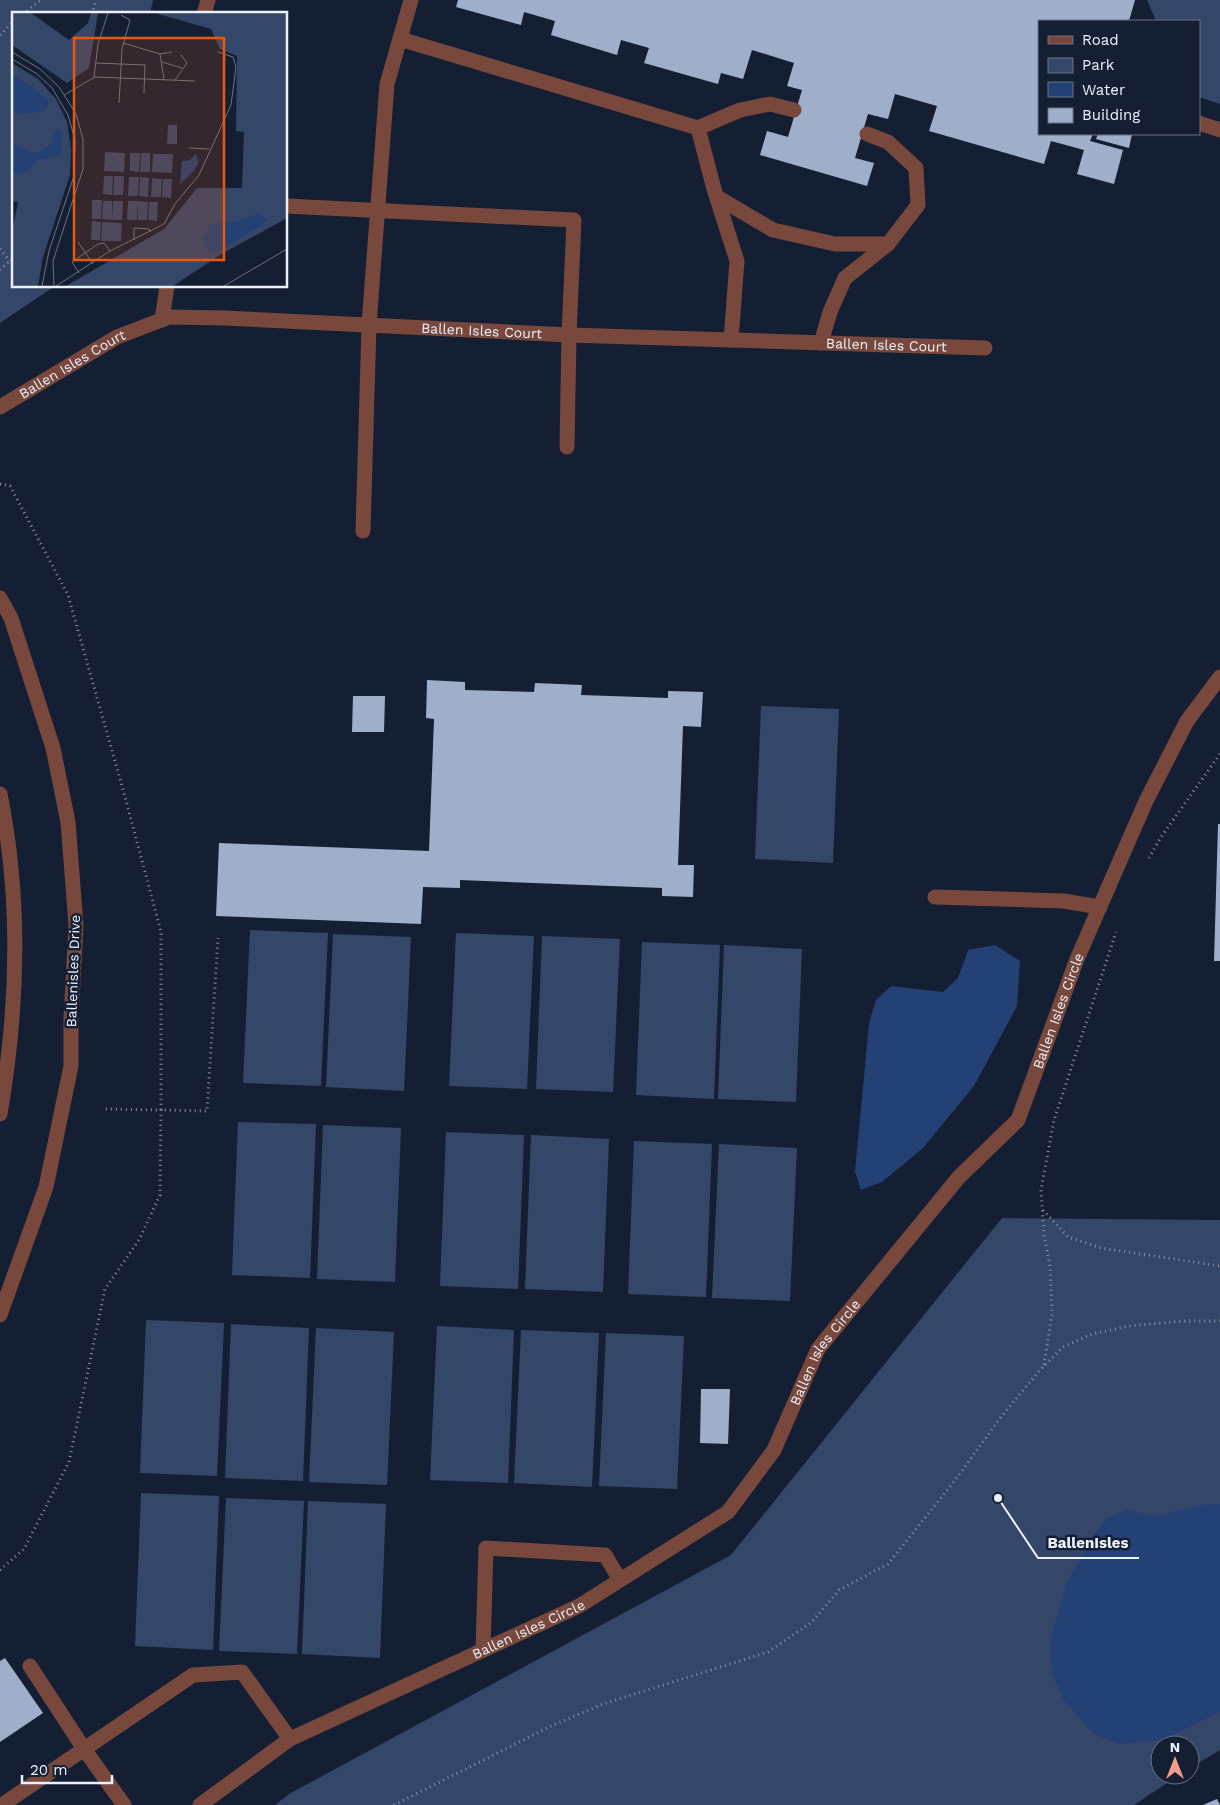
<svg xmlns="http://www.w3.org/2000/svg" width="1220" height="1805" font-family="'Work Sans',sans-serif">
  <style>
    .green { fill: #354769 }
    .water { fill: #244175 }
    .building { fill: #a0afc9 }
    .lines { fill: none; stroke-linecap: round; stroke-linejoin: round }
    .path { stroke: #8a92a1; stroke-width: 3; stroke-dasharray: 1 4; stroke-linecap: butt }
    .service { stroke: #79483c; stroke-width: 15 }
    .minor { stroke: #79483c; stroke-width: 15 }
    .labels { text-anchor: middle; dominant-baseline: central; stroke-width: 5; stroke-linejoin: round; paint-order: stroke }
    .street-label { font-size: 14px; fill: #ebf2fd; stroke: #141f33 }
    .inset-road { fill: none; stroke: #6a7384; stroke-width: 1 }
    .view { fill: #e8590c; fill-opacity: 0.15; stroke: #e8590c; stroke-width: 2.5 }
    .inset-edge { fill: none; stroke: #ebf2fd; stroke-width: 2.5 }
    .leader { fill: none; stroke: #ebf2fd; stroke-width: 2 }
    .callout-dot { fill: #ebf2fd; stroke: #141f33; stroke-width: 2 }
    .callout-label { font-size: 15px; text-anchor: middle; font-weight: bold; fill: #ebf2fd; stroke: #141f33; stroke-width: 5; stroke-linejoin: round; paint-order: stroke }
  </style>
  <rect width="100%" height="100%" fill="#141f33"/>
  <!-- green -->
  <g class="green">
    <path d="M 0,0 L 153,0 L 150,14 L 14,14 L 14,286 L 55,286 L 0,323 Z"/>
    <path d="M 1147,0 L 1220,0 L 1220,104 L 1199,97 L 1199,21 L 1156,21 Z"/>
    <path d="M 761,706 L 839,709 L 833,863 L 755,859 Z"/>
    <path d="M 250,930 L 328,933 L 321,1086 L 243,1083 Z"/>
    <path d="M 456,933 L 534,936 L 527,1089 L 449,1086 Z"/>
    <path d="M 333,934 L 411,937 L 404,1091 L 326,1087 Z"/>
    <path d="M 542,936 L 620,939 L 613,1092 L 536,1089 Z"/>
    <path d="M 642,942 L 720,945 L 714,1099 L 636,1095 Z"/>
    <path d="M 724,945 L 802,949 L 796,1102 L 718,1099 Z"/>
    <path d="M 238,1122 L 316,1124 L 310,1278 L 232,1275 Z"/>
    <path d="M 323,1125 L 401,1128 L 395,1282 L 317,1279 Z"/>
    <path d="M 446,1132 L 524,1135 L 518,1289 L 440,1286 Z"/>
    <path d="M 531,1135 L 609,1139 L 603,1292 L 525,1289 Z"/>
    <path d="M 634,1141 L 712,1144 L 706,1297 L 628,1294 Z"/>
    <path d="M 719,1144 L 797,1148 L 790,1301 L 712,1298 Z"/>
    <path d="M 1002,1218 L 1220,1220 L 1220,1750 L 1190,1768 L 1190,1745 L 1160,1745 L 1160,1775 L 1179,1775 L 1134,1805 L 275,1805 L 289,1794 L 731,1555 Z"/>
    <path d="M 146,1320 L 224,1323 L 217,1476 L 140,1473 Z"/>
    <path d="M 231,1324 L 309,1328 L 303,1481 L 225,1478 Z"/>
    <path d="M 437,1326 L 514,1330 L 508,1483 L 430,1480 Z"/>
    <path d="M 316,1328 L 394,1332 L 387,1485 L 309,1482 Z"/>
    <path d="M 521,1330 L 599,1333 L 592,1487 L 514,1483 Z"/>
    <path d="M 606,1333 L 684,1336 L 677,1489 L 599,1486 Z"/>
    <path d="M 141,1493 L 219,1496 L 213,1650 L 135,1646 Z"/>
    <path d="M 226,1498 L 304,1501 L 297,1654 L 219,1651 Z"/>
    <path d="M 308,1501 L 386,1504 L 380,1658 L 302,1654 Z"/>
  </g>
  <!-- water -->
  <g class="water">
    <path d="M 995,945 L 1020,961 L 1017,1006 L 974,1086 L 923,1148 L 882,1182 L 861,1190 L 855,1172 L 869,1023 L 876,1000 L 891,986 L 943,992 L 958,978 L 968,950 Z"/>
    <path d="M 1207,1504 L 1220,1504 L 1220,1712 L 1165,1739 L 1119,1744 L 1094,1734 L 1064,1701 L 1052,1672 L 1050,1642 L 1066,1583 L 1105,1519 L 1126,1510 L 1157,1516 Z"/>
  </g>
  <!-- building -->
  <g class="building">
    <path d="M 458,0 L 1135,0 L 1129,21 L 1039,21 L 1039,134 L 1093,134 L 1090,141 L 1123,150 L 1114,184 L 1077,174 L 1084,150 L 1051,141 L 1044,164 L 929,131 L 937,106 L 895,94 L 888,119 L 868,114 L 855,158 L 874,163 L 867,186 L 760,155 L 767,131 L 788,137 L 802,90 L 787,86 L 794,63 L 752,50 L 743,79 L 721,73 L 718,84 L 644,63 L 649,48 L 621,40 L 617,55 L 551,35 L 555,21 L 524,12 L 521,25 L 456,7 Z"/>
    <path d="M 1098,134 L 1132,134 L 1129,148 L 1096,139 Z"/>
    <path d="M 427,680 L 465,682 L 465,690 L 534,692 L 535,683 L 582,685 L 581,695 L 668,698 L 668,691 L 703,692 L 701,727 L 683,726 L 678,865 L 694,865 L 693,897 L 662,896 L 662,888 L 460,880 L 460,888 L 423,887 L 421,924 L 216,916 L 219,843 L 429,851 L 434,719 L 426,718 Z"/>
    <path d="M 353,696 L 385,696 L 384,732 L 352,732 Z"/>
    <path d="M 1218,824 L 1220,824 L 1220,961 L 1214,961 Z"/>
    <path d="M 701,1389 L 730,1389 L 728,1444 L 700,1443 Z"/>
    <path d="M 5,1658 L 43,1713 L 0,1742 L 0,1661 Z"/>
    <path d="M 1217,1799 L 1220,1805 L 1203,1805 Z"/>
  </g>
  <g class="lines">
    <!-- path -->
    <g class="path">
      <path d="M 23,14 L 41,0"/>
      <path d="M 92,14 L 96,0"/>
      <path d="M 0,35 L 14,21"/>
      <path d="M 0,249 L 10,261"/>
      <path d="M 0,270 L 10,261 L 14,260"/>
      <path d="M 0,484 L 10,486 L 68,595 L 124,793 L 161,932 L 161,1110 L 207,1111 L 218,938"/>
      <path d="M 1149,858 L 1161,837 L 1220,754"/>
      <path d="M 1043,1210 L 1068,1237 L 1101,1248 L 1220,1266"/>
      <path d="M 1044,1365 L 1052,1314 L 1050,1266 L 1044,1235 L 1041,1190 L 1054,1120 L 1116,932"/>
      <path d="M 0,1570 L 24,1549 L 69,1462 L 105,1289 L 139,1240 L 160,1195 L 161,1110 L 104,1109"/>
      <path d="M 394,1805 L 551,1726 L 603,1704 L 768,1652 L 812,1622 L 839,1590 L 888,1564 L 956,1479 L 1001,1417 L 1039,1371 L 1063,1347 L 1092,1334 L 1129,1326 L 1184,1321 L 1220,1321"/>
    </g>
    <!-- service -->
    <g class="service">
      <path d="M 204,14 L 208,0"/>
      <path d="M 400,39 L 698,128 L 740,110 L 770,104 L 794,110"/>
      <path d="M 698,128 L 714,189 L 737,261 L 731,340"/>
      <path d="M 717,197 L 773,230 L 835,244 L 888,244"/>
      <path d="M 286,206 L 574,220 L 569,335 L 567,447"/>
      <path d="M 162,320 L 167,286"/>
      <path d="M 821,343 L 830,312 L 845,278 L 888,244 L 918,205 L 916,168 L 888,142 L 867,134"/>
      <path d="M 363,531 L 369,325 L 387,84 L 411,0"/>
      <path d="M 935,897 L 1063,901 L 1100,907"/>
      <path d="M 483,1650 L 486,1548 L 605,1555 L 620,1580"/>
      <path d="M 30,1666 L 84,1749 L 124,1805"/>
      <path d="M 2,1805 L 193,1675 L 242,1672 L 290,1739"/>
    </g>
    <!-- minor -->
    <g class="minor">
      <path d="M 1199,123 L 1220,130"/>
      <path id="s1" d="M 0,407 L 117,337 L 169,317 L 225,318 L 569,335 L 985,348"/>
      <path d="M 0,598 L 11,618 L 53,748 L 68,822 L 76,925 L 71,1019 L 71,1066 L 46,1187 L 0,1315"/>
      <path d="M 0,794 C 21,898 18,1009 0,1114"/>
      <path id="s2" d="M 200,1805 L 290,1739 L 579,1606 L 728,1512 L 774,1450 L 818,1349 L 959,1177 L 1018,1120 L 1077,959 L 1146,801 L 1187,721 L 1220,677"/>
    </g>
  </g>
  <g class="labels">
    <!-- street labels -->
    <g class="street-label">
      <text stroke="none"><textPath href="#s1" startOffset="505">Ballen Isles Court</textPath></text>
      <text stroke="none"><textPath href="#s1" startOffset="910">Ballen Isles Court</textPath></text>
      <text stroke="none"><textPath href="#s1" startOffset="84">Ballen Isles Court</textPath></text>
      <text transform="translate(73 971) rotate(-88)">Ballenisles Drive</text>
      <text stroke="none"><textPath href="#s2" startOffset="1214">Ballen Isles Circle</textPath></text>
      <text stroke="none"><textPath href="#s2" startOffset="794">Ballen Isles Circle</textPath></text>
      <text stroke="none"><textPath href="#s2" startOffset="374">Ballen Isles Circle</textPath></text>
    </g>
  </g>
  <!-- overview -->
  <g transform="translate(12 12)">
    <rect width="275" height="275" fill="#141f33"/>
    <path d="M 0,1 L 19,1 L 57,28 L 76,11 L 79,1 L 86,1 L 77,56 L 55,71 L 0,33 ZM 143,1 L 275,1 L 275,206 L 208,243 L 161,274 L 54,274 L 152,217 L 185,176 L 230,176 L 232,120 L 224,119 L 225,44 L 208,37 L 199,17 ZM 0,51 L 26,67 L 44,87 L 55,110 L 59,136 L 58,163 L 31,245 L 26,274 L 0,274 L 0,220 L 6,190 L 0,189 ZM 156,113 L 165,113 L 165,132 L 155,132 ZM 93,140 L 113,141 L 112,160 L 92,159 ZM 118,141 L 128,141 L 127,160 L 118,159 ZM 129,141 L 138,141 L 138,160 L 128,160 ZM 141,142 L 161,142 L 160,161 L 140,160 ZM 92,164 L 101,164 L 100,183 L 91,182 ZM 102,164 L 112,164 L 111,183 L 101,183 ZM 117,165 L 127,165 L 126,184 L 116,184 ZM 128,165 L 137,166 L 136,185 L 127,184 ZM 140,166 L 150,167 L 149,185 L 139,185 ZM 151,167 L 160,167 L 159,186 L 150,185 ZM 80,188 L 90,188 L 89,207 L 80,207 ZM 91,189 L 100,189 L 100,208 L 90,207 ZM 101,189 L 111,189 L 110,208 L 100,208 ZM 116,189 L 126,189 L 125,208 L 115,208 ZM 126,189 L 136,190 L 135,208 L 126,208 ZM 137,190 L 146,190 L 145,209 L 136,208 ZM 80,209 L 89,210 L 88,228 L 79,228 ZM 90,210 L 110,211 L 109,229 L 89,229 Z" fill="#354769"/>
    <path d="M 0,62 L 35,86 L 37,91 L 32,99 L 14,102 L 0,99 ZM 44,117 L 50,119 L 49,143 L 25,148 L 16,160 L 0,162 L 0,131 L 20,141 L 28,140 L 39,132 ZM 184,142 L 187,150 L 182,159 L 168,172 L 170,149 L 178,148 ZM 247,201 L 256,207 L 249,214 L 205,239 L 200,240 L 193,235 L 191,228 L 198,212 L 224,210 Z" fill="#244175"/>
    <path class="inset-road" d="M 111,31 L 148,42 L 160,40M 0,40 L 28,57 L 47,75 L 64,102 L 71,127 L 71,157 L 41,249 L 42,274M 148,42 L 152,68M 0,47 L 25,62 L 40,76 L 56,103 L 63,128 L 62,164 L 37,239 L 30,274M 150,50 L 170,56M 84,51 L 133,53 L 132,81M 82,65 L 86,32 L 96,1M 163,68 L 175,51 L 169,43M 52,83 L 83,65 L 183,69M 107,91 L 110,37 L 118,8 L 109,3M 177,136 L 197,137M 122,228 L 122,216 L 137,217 L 138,220M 66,230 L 81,252M 67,261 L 60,250 L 86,232 L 92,231 L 98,239M 44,274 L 98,239 L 152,212 L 163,192 L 187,163 L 219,93 L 224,55 L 221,45 L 206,40M 212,274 L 275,237"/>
    <path class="view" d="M 62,26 L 212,26 L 212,248 L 62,248 Z"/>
    <rect width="275" height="275" class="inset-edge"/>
  </g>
  <!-- callouts -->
  <path class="leader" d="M998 1498L1038 1558H1139"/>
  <circle class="callout-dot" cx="998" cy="1498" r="5"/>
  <g class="callout-label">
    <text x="1088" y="1548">BallenIsles</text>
  </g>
  <!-- legend -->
  <rect x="1038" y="20" width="162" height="115" fill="#141f33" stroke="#6a7384"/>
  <rect x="1048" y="36" width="25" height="8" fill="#79483c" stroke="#6a7384"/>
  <text x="1082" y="45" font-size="15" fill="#ebf2fd">Road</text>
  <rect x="1048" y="58" width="25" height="15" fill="#354769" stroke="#6a7384"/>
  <text x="1082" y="70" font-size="15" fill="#ebf2fd">Park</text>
  <rect x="1048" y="82" width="25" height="15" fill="#244175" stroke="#6a7384"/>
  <text x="1082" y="95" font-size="15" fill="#ebf2fd">Water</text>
  <rect x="1048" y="108" width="25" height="15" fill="#a0afc9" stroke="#6a7384"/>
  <text x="1082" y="120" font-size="15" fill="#ebf2fd">Building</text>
  <!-- north arrow -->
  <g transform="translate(1175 1760)"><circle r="24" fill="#141f33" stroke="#6a7384"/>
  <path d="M0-4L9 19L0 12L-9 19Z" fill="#f49e89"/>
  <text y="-8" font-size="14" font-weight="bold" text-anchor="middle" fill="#ebf2fd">N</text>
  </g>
  <!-- scale -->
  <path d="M22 1775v8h90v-8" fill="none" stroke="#ebf2fd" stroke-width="2.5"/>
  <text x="30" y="1775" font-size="15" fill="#ebf2fd" stroke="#141f33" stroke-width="4" paint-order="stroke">20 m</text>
</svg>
